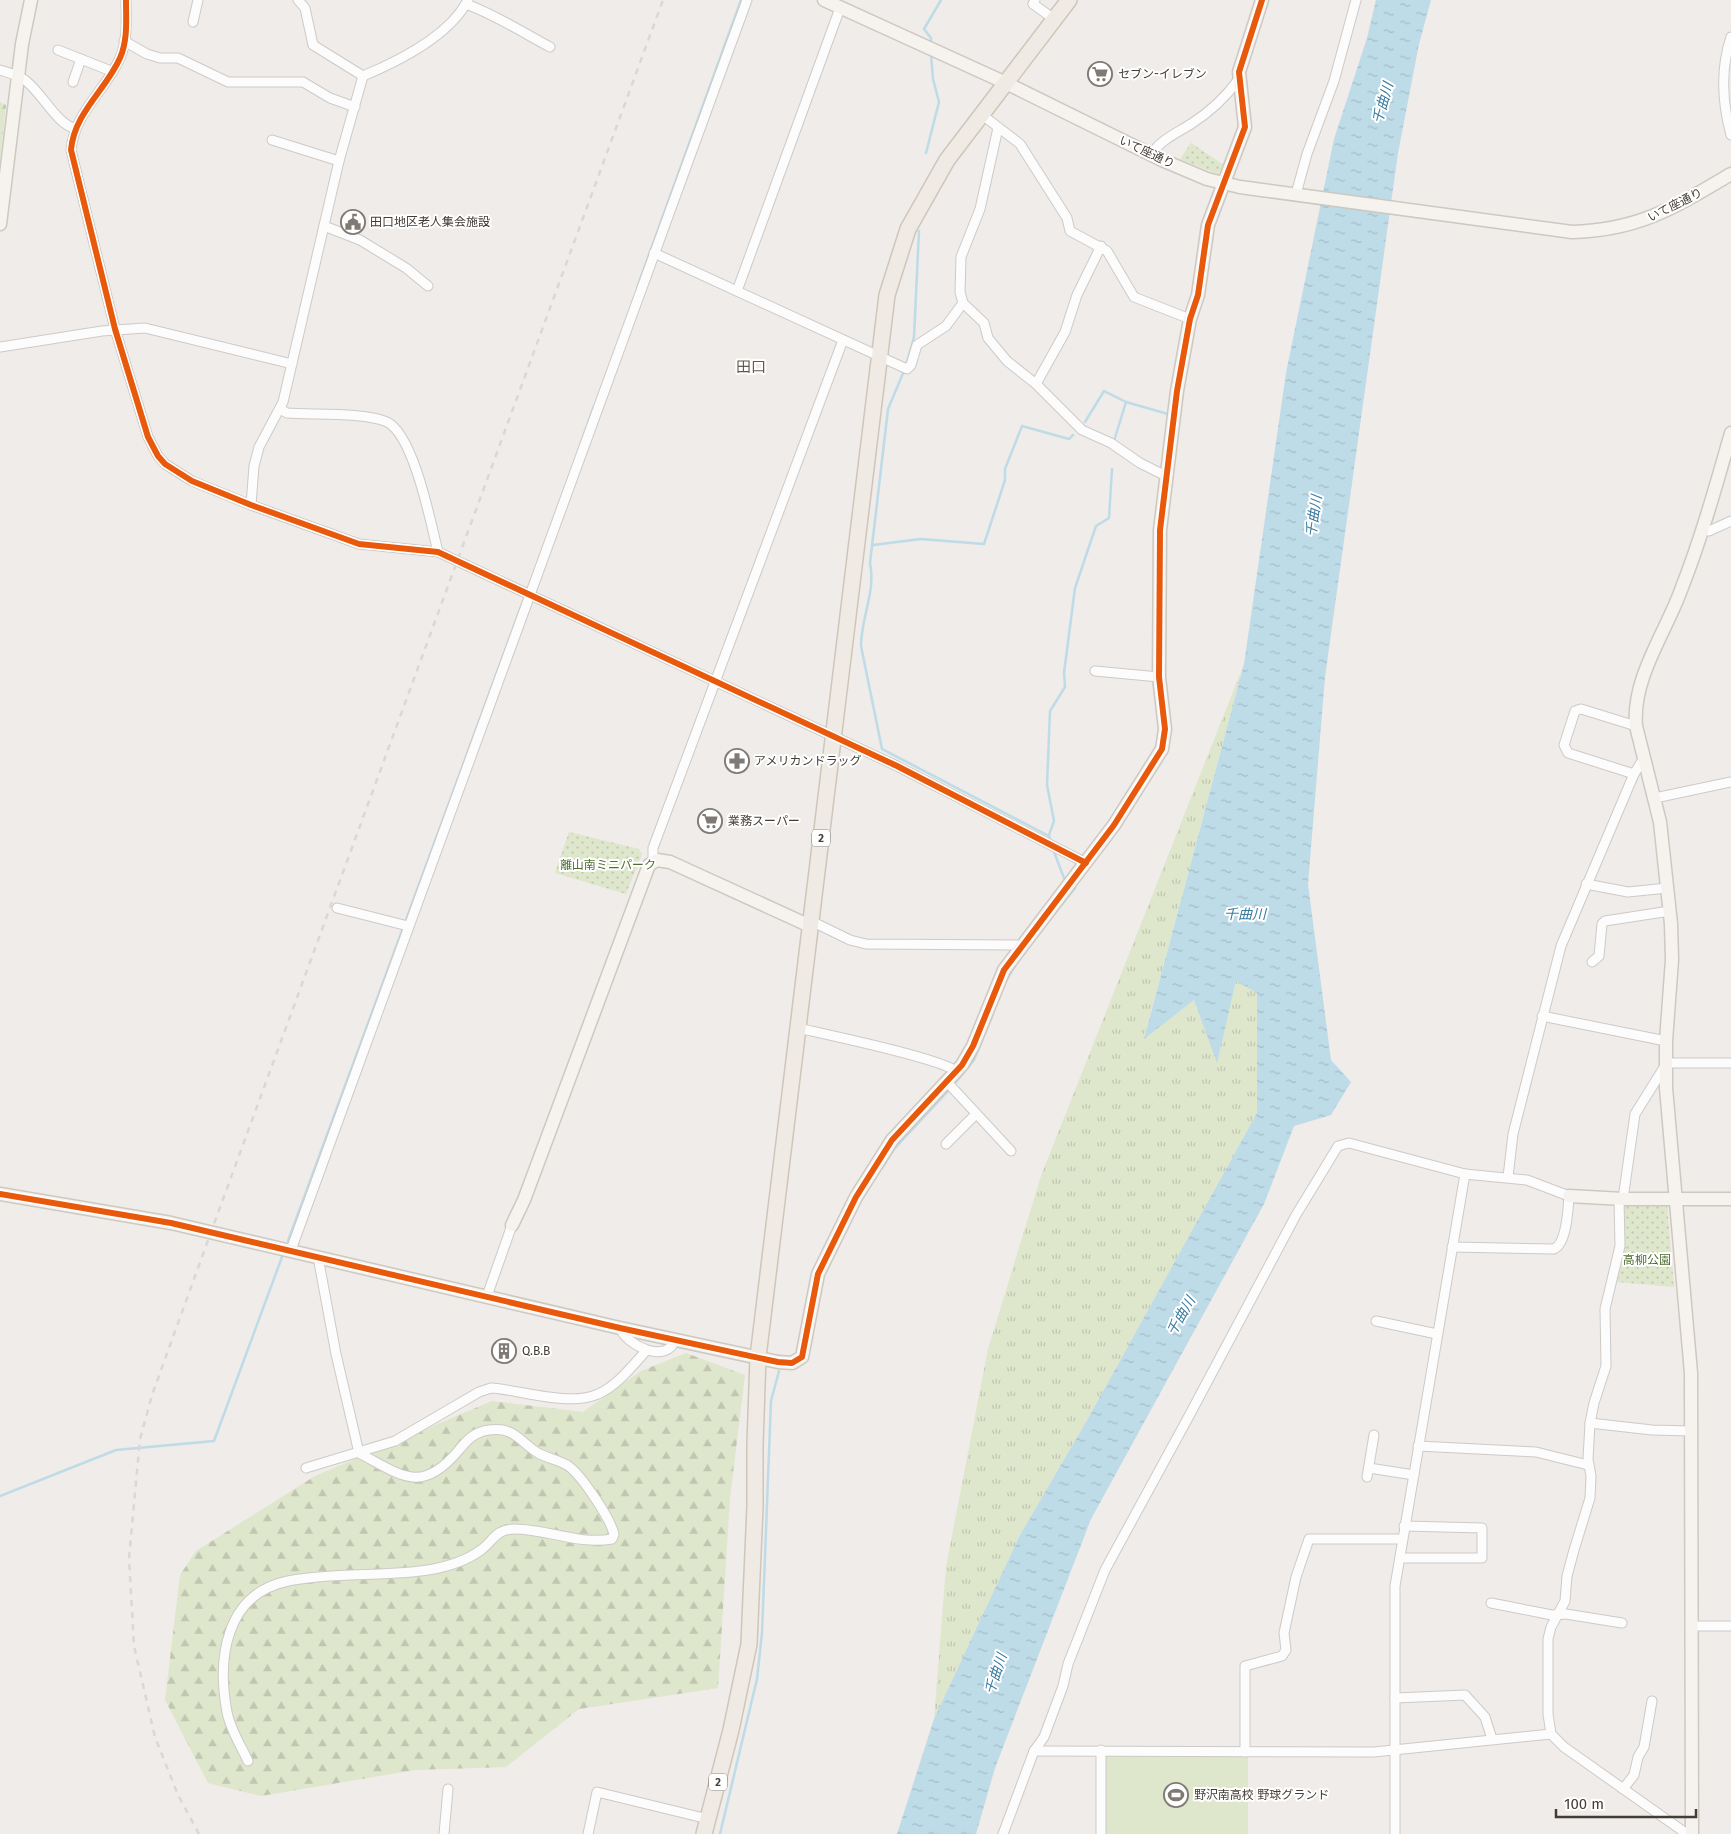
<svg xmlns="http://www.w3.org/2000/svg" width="1731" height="1834" font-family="'Fira Sans','Noto Sans JP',sans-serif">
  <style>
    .grass { fill: url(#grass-tufts) }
    .forest { fill: url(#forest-firs) }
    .park { fill: url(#park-dots) }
    .pitch { fill: #dee6cc }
    .water { fill: url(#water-ripples) }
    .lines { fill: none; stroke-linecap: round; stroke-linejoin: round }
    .stream { stroke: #bedbe8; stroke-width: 2.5 }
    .street-casing { stroke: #cdcac7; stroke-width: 11 }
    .secondary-casing { stroke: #cdc8c1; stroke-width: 15 }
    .primary-casing { stroke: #cfc6b9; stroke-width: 18 }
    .street { stroke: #fdfcfc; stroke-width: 9 }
    .secondary { stroke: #f6f3ef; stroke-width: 12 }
    .primary { stroke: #efeae4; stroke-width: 15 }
    .rail { stroke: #d9d8d8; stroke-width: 2.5; stroke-dasharray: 6 6; stroke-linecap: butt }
    .cycleway-casing { stroke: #fff; stroke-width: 9 }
    .cycleway { stroke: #e8590c; stroke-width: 6 }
    .labels { text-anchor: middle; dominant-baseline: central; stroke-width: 4; stroke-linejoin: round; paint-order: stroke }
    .shield { fill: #fff; stroke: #7c7773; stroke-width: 1 }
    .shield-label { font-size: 11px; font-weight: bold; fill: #443d37 }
    .poi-label { font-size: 12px; fill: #443d37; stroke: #fff; text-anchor: start }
    .street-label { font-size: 12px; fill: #443d37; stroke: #fff }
    .park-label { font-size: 12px; fill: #4e6f30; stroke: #fff }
    .water-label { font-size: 14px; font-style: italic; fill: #397b9d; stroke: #fff }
    .quarter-label { font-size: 15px; fill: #655a4f; stroke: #fff }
  </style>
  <defs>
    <pattern id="grass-tufts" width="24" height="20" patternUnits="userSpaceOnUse" patternTransform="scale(1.25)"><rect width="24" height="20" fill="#dee6cc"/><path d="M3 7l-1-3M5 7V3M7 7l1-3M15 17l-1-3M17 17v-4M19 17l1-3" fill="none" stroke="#c0c6b0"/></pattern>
    <pattern id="forest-firs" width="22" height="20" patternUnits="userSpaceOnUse" patternTransform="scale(1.25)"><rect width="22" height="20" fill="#dee6cc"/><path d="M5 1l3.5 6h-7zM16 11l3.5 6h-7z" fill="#c0c6b0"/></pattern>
    <pattern id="park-dots" width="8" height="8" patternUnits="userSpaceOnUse" patternTransform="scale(1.25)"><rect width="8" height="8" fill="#dee6cc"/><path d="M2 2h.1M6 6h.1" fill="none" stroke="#c0c6b0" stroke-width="1.8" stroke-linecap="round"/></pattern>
    <pattern id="water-ripples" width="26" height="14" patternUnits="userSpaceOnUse" patternTransform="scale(1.25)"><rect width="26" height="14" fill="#bedbe8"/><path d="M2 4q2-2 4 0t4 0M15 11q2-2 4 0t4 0" fill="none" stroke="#a4bdc8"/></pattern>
  </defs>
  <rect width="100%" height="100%" fill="#efece9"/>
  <!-- grass -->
  <path class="grass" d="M 1244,664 L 1144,1038 L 1194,1000 L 1217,1062 L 1236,980 L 1257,993 L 1257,1113 L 1090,1415 L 1020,1535 L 934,1719 L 946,1567 L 988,1349 L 1041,1176 Z"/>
  <!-- forest -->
  <g class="forest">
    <path d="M 0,102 L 6,105 L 0,161 Z"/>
    <path d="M 686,1353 L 745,1375 L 730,1498 L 718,1688 L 579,1709 L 506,1767 L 415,1770 L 261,1796 L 208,1783 L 165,1700 L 180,1575 L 196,1551 L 315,1476 L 492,1401 L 583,1412 L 641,1371 Z"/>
  </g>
  <!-- park -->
  <g class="park">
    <path d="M 1191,143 L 1224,165 L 1218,174 L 1180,159 Z"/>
    <path d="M 569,832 L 639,849 L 642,854 L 626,894 L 555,873 Z"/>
    <path d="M 1624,1204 L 1667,1204 L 1674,1287 L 1617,1282 L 1625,1247 Z"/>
  </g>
  <!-- pitch -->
  <rect class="pitch" x="1104" y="1756" width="144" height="78"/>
  <!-- water -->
  <path class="water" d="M 1376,0 L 1431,0 L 1419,44 L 1398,153 L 1325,677 L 1308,884 L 1331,1060 L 1351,1082 L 1331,1115 L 1294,1126 L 1264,1204 L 1091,1519 L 995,1768 L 976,1834 L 897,1834 L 934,1719 L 1020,1535 L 1090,1415 L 1257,1113 L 1257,993 L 1236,981 L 1217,1063 L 1194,1000 L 1144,1039 L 1244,664 L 1286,373 L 1334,139 L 1367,38 Z"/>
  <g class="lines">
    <!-- stream -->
    <g class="stream">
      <path d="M 931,44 L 931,38 L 924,29 L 941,0"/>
      <path d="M 926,153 L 939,102 L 933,79 L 931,54"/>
      <path d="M 637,288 L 741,0"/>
      <path d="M 906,366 L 914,337 L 919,231"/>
      <path d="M 904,371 L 888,409 L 870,563 C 876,592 861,617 861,646 L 882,749 L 1049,836 L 1051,842"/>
      <path d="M 1085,422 L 1104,391 L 1126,402"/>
      <path d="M 1114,441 L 1126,402 L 1168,414"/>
      <path d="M 581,443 L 594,406"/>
      <path d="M 873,545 L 921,539 L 984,544 L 1005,480 L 1005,469 L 1022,426 L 1069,439 L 1073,435"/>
      <path d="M 1049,835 L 1054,821 L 1047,785 L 1050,711 L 1065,687 L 1064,673 L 1075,588 L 1096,526 L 1109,518 L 1112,469"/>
      <path d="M 1053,849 L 1065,881"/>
      <path d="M 1040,932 L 1075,888 L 1073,887"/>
      <path d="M 1006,981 L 1016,964"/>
      <path d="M 956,1082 L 974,1060 L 992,1016"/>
      <path d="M 882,1168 L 894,1149 L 949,1090"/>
      <path d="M 288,1241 L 525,596"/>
      <path d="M 0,1496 L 116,1450 L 214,1441 L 282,1257"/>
      <path d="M 720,1834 L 757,1679 L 762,1633 L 771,1401 L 779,1371"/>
    </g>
    <defs>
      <g id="street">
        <path d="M 126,0 C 126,19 128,40 120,58 C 106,90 74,113 71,150 L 115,329 L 148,437 L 158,456 L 165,464 L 192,481 L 251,505 L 359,544 L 438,552 L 897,766 L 1086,863"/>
        <path d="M 298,0 L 305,8 L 313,45 L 363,76"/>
        <path d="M 1035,0 L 1033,4 L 1054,19"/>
        <path d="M 466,4 C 496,15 522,32 550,47"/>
        <path d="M 193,22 L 198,0"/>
        <path d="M 1731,37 C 1720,70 1722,102 1731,135"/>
        <path d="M 124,41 L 147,54 L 160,58 L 178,58 L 228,82 L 303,82 L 330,98 L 355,107"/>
        <path d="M 58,50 L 111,71"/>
        <path d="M 0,70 C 9,73 18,75 26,81 C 41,92 57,124 74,128"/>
        <path d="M 363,76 C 399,61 450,35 468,0"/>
        <path d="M 73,82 L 81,59"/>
        <path d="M 981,114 L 1020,144 L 1067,218 L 1070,231 L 1107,251 L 1134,297 L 1190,319"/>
        <path d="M 998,128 L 980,209 L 961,257 L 960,292 L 963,303 L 984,323 L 988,338 L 1007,361 L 1036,384 L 1082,430 L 1111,443 L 1140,463 L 1166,476"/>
        <path d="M 272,140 L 339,161"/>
        <path d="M 1151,155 C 1160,140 1177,133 1191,124 C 1208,113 1226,97 1238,80"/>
        <path d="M 1296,194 L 1307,154 L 1334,81 L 1356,0"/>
        <path d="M 324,226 L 360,240 L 406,268 L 428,286"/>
        <path d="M 654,253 L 907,369 L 911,365 L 917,345 L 946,326 L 963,303"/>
        <path d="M 737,291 L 840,8"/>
        <path d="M 0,347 L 102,331 L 145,328 L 292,364"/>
        <path d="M 1036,384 L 1065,332 L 1077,295 L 1101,246"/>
        <path d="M 280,409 L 287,413 C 312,415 366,412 387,422 C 414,435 431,524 438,552"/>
        <path d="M 251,505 L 254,466 L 259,447 L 283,402 L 339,161 L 363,76"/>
        <path d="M 1702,528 L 1709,531 L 1731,521"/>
        <path d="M 1095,671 L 1159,677"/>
        <path d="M 1634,774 L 1568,753 L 1564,745 L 1575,711 L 1581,709 L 1636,726"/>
        <path d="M 1655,798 L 1731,782"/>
        <path d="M 653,861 L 653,848 L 843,340"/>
        <path d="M 1586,884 L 1628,892 L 1667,888"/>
        <path d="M 337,908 L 408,926"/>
        <path d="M 811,921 L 850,940 L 866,944 L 1022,945"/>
        <path d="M 1592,962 L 1599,956 L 1602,924 L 1605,921 L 1670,911"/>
        <path d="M 1542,1016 L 1666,1041"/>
        <path d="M 798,1028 C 824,1034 944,1059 957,1072"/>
        <path d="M 947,1082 L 1011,1151"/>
        <path d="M 946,1144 L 976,1114"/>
        <path d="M 1508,1177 L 1513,1134 L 1561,946 L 1634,774 L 1644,758"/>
        <path d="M 1619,1199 L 1620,1246 L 1605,1309 L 1606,1366 L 1594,1403 L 1590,1423 L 1588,1459 L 1591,1476 L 1590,1498 L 1574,1550 L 1567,1576 L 1565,1601 L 1551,1627 L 1548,1639 L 1548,1714 L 1551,1734 L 1564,1747 L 1687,1834"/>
        <path d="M 1623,1199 L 1635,1114 L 1665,1066 L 1671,1063 L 1731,1063"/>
        <path d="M 291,1250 L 747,0"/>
        <path d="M 487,1296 L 512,1225"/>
        <path d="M 1376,1321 L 1437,1334"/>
        <path d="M 620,1328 C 627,1346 668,1365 675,1339"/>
        <path d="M 1590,1423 L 1652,1430 L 1691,1431"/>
        <path d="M 1418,1446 L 1536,1452 L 1588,1465"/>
        <path d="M 306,1468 L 395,1441 L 479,1392 L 491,1388 C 521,1390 570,1407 598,1394 C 617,1386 632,1366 646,1351"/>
        <path d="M 1369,1468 L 1414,1475"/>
        <path d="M 1367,1477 L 1374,1435"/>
        <path d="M 1400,1558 L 1482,1558 L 1482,1528 L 1404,1526"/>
        <path d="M 1491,1603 L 1552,1615 L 1566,1614 L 1622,1623"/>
        <path d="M 1691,1626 L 1731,1626"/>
        <path d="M 1395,1698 L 1465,1695 L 1485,1717 L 1492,1739"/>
        <path d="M 1101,1750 L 1101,1834"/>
        <path d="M 1034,1751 L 1374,1752 L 1551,1734"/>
        <path d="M 1245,1752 L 1245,1666 L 1282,1656 L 1286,1650 L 1284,1633 L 1296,1577 L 1309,1539 L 1402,1539"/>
        <path d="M 248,1761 C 241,1746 230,1729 227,1712 C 217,1659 225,1594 288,1581 C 334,1572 382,1577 428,1570 C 446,1567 466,1561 481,1550 C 493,1541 496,1529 514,1529 C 548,1529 578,1545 612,1539 L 614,1534 C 610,1518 581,1474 567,1465 C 558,1460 547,1458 538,1453 C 520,1442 514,1426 489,1430 C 474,1432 467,1440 458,1451 C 421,1495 401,1475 359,1453 L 336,1354 L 318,1257"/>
        <path d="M 1623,1789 L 1634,1775 L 1638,1757 L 1644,1747 L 1652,1701"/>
        <path d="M 444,1834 L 448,1789"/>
        <path d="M 588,1834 L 597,1792 L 708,1819"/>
        <path d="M 1003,1834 L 1034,1751 L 1044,1737 L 1063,1686 L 1068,1664 L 1105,1570 L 1189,1416 L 1296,1215 L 1338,1146 L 1349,1143 L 1465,1174 L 1527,1180 L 1569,1196 C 1568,1209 1567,1243 1554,1249 L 1452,1247"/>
        <path d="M 1395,1834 L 1395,1586 L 1465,1174"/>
      </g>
      <g id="secondary">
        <path d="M 824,0 L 1006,83 L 1162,160 L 1207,179 L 1240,187 L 1572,232 C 1640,230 1675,207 1731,174"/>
        <path d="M 0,224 L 22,44 L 31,0"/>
        <path d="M 0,1194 L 171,1223 L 620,1328 L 778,1362 L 792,1363 L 802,1357 L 818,1274 L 856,1197 L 892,1140 L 962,1065 L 973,1046 L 1004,970 L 1114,825 L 1162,749 L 1165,729 L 1159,677 L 1160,530 L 1177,391 L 1190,319 L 1198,295 L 1208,225 L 1245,127 L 1239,72 L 1262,0"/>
        <path d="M 1569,1196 L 1623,1199 L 1731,1199"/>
        <path d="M 512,1225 L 524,1200 L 649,865 L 657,860 L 670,862 L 810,926"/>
        <path d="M 1692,1834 L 1691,1373 L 1666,1088 L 1666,1041 L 1672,960 L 1671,924 L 1660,822 L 1636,726 C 1632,678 1665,634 1681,590 C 1701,539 1716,486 1731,433"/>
      </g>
      <path id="primary" d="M 704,1834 L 731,1730 L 749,1644 L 755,1507 L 755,1445 L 758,1357 L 887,295 L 908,229 L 947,160 L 1069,0"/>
    </defs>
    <!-- street casing -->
    <use href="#street" class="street-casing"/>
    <!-- secondary casing -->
    <use href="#secondary" class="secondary-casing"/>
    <!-- primary casing -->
    <use href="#primary" class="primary-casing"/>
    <!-- street -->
    <use href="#street" class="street"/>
    <!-- secondary -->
    <use href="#secondary" class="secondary"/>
    <!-- primary -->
    <use href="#primary" class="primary"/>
    <!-- rail -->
    <path class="rail" d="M 199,1834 L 178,1795 L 155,1737 L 134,1646 L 129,1558 L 140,1439 L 152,1395 L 211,1232 L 663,0"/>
    <defs>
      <g id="cycleway">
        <path d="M 126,0 C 126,19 128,40 120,58 C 106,90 74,113 71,150 L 115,329 L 148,437 L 158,456 L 165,464 L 192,481 L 251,505 L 359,544 L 438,552 L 897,766 L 1086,863"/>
        <path d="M 0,1194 L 171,1223 L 620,1328 L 778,1362 L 792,1363 L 802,1357 L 818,1274 L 856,1197 L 892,1140 L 962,1065 L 973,1046 L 1004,970 L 1114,825 L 1162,749 L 1165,729 L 1159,677 L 1160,530 L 1177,391 L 1190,319 L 1198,295 L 1208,225 L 1245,127 L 1239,72 L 1262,0"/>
      </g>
    </defs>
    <!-- cycleway casing -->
    <use href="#cycleway" class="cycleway-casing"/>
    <!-- cycleway -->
    <use href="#cycleway" class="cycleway"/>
  </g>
  <!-- icons -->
  <defs>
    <symbol id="supermarket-ring" viewBox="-11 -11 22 22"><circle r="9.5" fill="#fff" stroke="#807a75" stroke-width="1.5"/><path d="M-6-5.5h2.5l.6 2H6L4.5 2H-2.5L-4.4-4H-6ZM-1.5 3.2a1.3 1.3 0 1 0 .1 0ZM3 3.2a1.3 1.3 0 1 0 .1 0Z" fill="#807a75"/></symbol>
    <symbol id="civic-ring" viewBox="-11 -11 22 22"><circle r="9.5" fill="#fff" stroke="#807a75" stroke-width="1.5"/><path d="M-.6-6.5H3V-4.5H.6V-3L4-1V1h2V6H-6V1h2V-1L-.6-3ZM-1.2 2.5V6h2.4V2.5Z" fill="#807a75"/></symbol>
    <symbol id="pharmacy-ring" viewBox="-11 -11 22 22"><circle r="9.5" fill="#fff" stroke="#807a75" stroke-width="1.5"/><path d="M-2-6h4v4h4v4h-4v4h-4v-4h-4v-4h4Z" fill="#807a75"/></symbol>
    <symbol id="building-ring" viewBox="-11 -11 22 22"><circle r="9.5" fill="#fff" stroke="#807a75" stroke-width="1.5"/><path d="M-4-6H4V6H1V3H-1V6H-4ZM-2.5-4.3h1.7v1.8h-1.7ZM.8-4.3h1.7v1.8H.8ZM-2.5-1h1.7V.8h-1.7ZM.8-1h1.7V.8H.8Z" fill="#807a75"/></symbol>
    <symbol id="stadium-ring" viewBox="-11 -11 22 22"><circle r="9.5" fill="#fff" stroke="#807a75" stroke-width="1.5"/><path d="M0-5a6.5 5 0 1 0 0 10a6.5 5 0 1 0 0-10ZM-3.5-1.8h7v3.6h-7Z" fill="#807a75"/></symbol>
  </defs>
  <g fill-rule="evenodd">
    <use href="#supermarket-ring" x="1086" y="60" width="28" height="28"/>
    <use href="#civic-ring" x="339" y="208" width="28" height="28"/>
    <use href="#pharmacy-ring" x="723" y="747" width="28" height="28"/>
    <use href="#supermarket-ring" x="696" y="807" width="28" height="28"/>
    <use href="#building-ring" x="490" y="1337" width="28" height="28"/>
    <use href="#stadium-ring" x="1162" y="1781" width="28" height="28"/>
  </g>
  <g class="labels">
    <!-- shield labels -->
    <g class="shield">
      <rect x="812" y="829.5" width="18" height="17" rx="4"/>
      <rect x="709" y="1773.5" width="18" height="17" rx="4"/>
    </g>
    <g class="shield-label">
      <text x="821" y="838">2</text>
      <text x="718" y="1782">2</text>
    </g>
    <!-- poi labels -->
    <g class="poi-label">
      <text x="1118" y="74">セブン-イレブン</text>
      <text x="370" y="222">田口地区老人集会施設</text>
      <text x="754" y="761">アメリカンドラッグ</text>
      <text x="728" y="821">業務スーパー</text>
      <text x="522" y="1351">Q.B.B</text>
      <text x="1194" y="1795">野沢南高校 野球グランド</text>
    </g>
    <!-- street labels -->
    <g class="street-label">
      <text transform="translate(1147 152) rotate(25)">いて座通り</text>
      <text transform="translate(1675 205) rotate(-27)">いて座通り</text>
    </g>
    <!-- park labels -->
    <g class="park-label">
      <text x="608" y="865">離山南ミニパーク</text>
      <text x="1647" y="1260">高柳公園</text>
    </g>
    <!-- water labels -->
    <g class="water-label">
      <text transform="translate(1383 103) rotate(-74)">千曲川</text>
      <text transform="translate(1314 516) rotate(-82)">千曲川</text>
      <text x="1245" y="914">千曲川</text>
      <text transform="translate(1181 1316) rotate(-60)">千曲川</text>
      <text transform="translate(996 1674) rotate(-72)">千曲川</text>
    </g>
    <!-- quarter labels -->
    <g class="quarter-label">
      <text x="751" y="367">田口</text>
    </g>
  </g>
  <!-- scale -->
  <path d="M1556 1809v8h140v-8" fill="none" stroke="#443d37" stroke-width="2.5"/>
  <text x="1564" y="1809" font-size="15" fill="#443d37" stroke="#ffffff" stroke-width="4" paint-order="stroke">100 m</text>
</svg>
